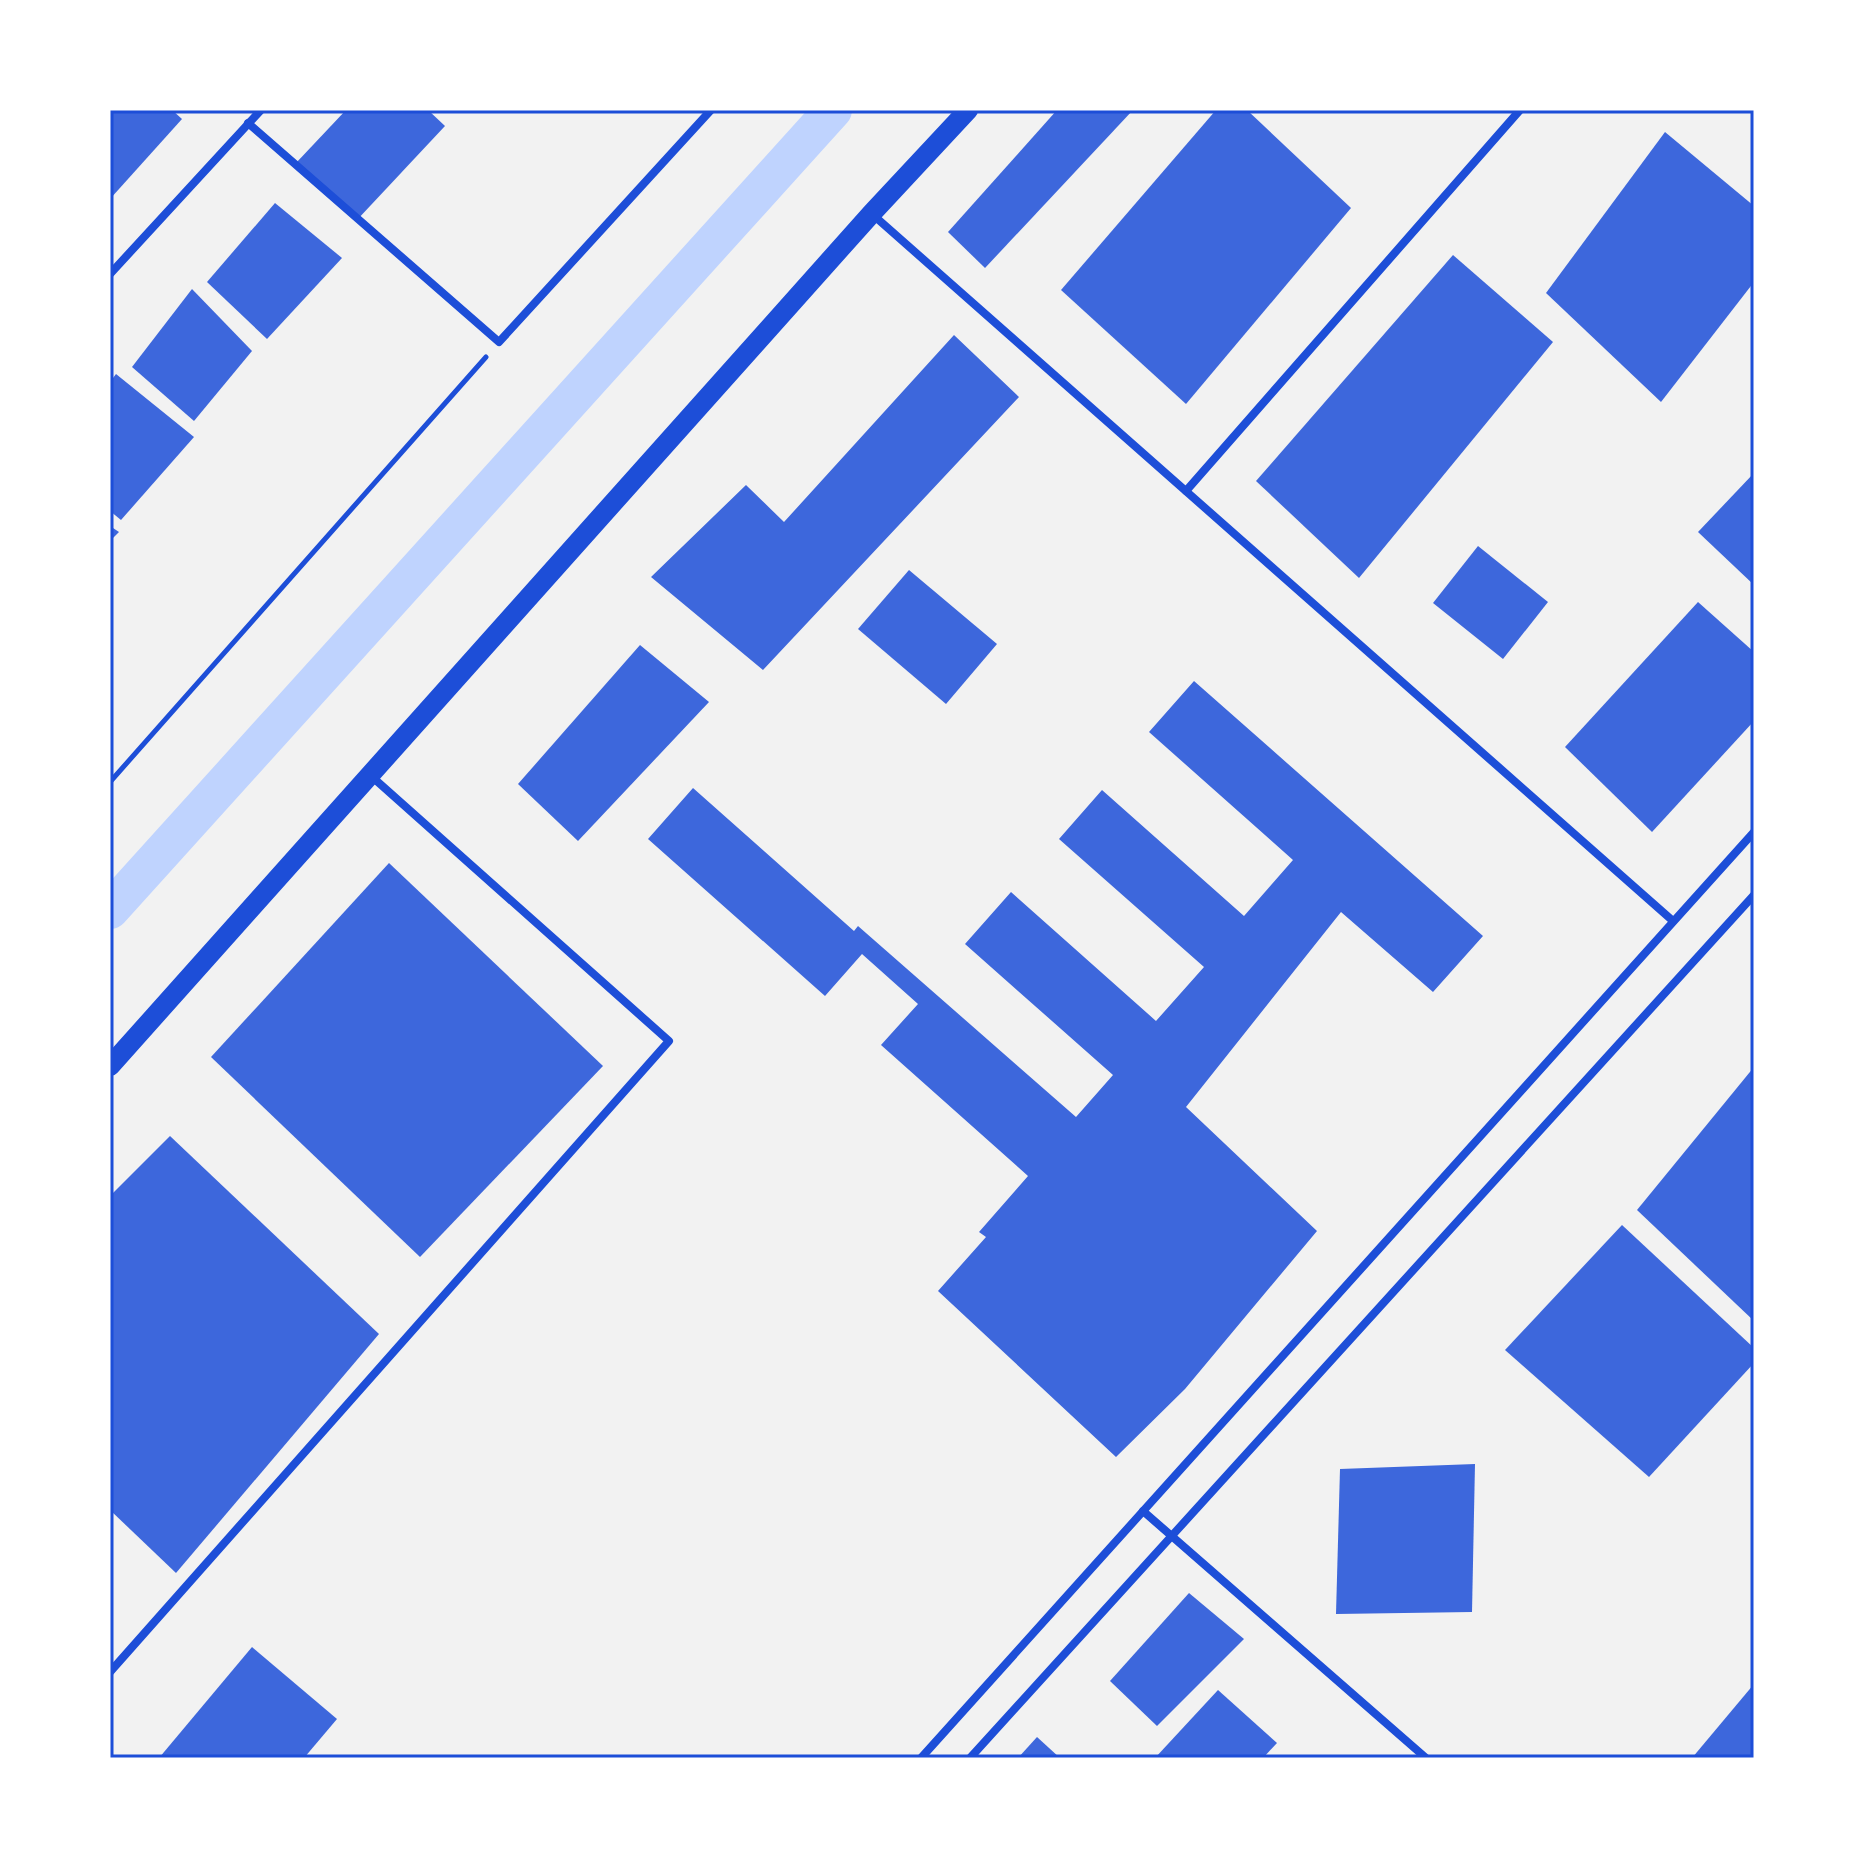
<svg xmlns="http://www.w3.org/2000/svg" width="1864" height="1868" font-family="'Fira Sans',sans-serif">
  <style>
    .lines { fill: none; stroke-linecap: round; stroke-linejoin: round }
    .canal { stroke: #bfd3fe; stroke-width: 38 }
    .building { fill: #3d67dc }
    .path { stroke: #1d4ed8; stroke-width: 5 }
    .minor { stroke: #1d4ed8; stroke-width: 8 }
    .primary { stroke: #1d4ed8; stroke-width: 20 }
    .neatline { fill: none; stroke: #1d4ed8; stroke-width: 3 }
  </style>
  <rect width="100%" height="100%" fill="#f2f2f2"/>
  <g class="lines">
    <!-- canal -->
    <path class="canal" d="M 110,910 L 833,110"/>
  </g>
  <!-- building -->
  <g class="building">
    <path d="M 110,110 L 172,110 L 182,119 L 110,199 Z"/>
    <path d="M 346,110 L 428,110 L 445,126 L 356,221 L 296,163 Z"/>
    <path d="M 1057,110 L 1133,110 L 985,268 L 948,232 Z"/>
    <path d="M 1216,110 L 1247,110 L 1351,208 L 1186,404 L 1061,290 Z"/>
    <path d="M 1665,132 L 1754,206 L 1754,282 L 1661,402 L 1546,293 Z"/>
    <path d="M 275,203 L 342,258 L 267,339 L 207,282 Z"/>
    <path d="M 1453,255 L 1553,342 L 1359,578 L 1256,481 Z"/>
    <path d="M 192,289 L 252,351 L 194,421 L 132,367 Z"/>
    <path d="M 954,335 L 1019,397 L 763,670 L 651,577 L 746,485 L 784,522 Z"/>
    <path d="M 116,374 L 194,437 L 121,520 L 110,511 L 110,382 Z"/>
    <path d="M 1754,473 L 1754,585 L 1698,532 Z"/>
    <path d="M 110,526 L 119,532 L 110,541 Z"/>
    <path d="M 1478,546 L 1548,602 L 1503,659 L 1433,603 Z"/>
    <path d="M 909,570 L 997,644 L 946,704 L 858,629 Z"/>
    <path d="M 1698,602 L 1754,652 L 1754,721 L 1652,832 L 1565,747 Z"/>
    <path d="M 640,645 L 709,702 L 578,841 L 518,784 Z"/>
    <path d="M 1194,681 L 1483,936 L 1433,992 L 1341,912 L 1186,1107 L 1317,1231 L 1185,1389 L 1116,1457 L 938,1291 L 986,1237 L 979,1232 L 1028,1176 L 881,1045 L 918,1004 L 862,954 L 825,996 L 648,839 L 693,788 L 854,931 L 858,926 L 1076,1117 L 1113,1075 L 965,944 L 1011,892 L 1156,1021 L 1204,967 L 1059,839 L 1102,790 L 1244,916 L 1293,860 L 1149,732 Z"/>
    <path d="M 389,863 L 603,1066 L 420,1257 L 211,1057 Z"/>
    <path d="M 1754,1067 L 1754,1321 L 1637,1210 Z"/>
    <path d="M 170,1136 L 379,1334 L 176,1573 L 110,1510 L 110,1196 Z"/>
    <path d="M 1622,1225 L 1754,1348 L 1754,1363 L 1649,1477 L 1505,1350 Z"/>
    <path d="M 1475,1464 L 1472,1612 L 1336,1614 L 1340,1469 Z"/>
    <path d="M 1189,1593 L 1244,1639 L 1157,1726 L 1110,1681 Z"/>
    <path d="M 252,1647 L 337,1719 L 304,1758 L 159,1758 Z"/>
    <path d="M 1754,1684 L 1754,1758 L 1692,1758 Z"/>
    <path d="M 1218,1690 L 1277,1743 L 1263,1758 L 1155,1758 Z"/>
    <path d="M 1037,1737 L 1060,1758 L 1018,1758 Z"/>
  </g>
  <g class="lines">
    <!-- path -->
    <path class="path" d="M 110,782 L 486,357"/>
    <!-- minor -->
    <g class="minor">
      <path d="M 248,123 L 499,342 L 711,110"/>
      <path d="M 872,214 L 1673,921"/>
      <path d="M 110,274 L 261,110"/>
      <path d="M 1186,491 L 1520,110"/>
      <path d="M 1143,1511 L 1426,1758"/>
      <path d="M 110,1672 L 669,1041 L 370,775"/>
      <path d="M 921,1758 L 1754,832"/>
      <path d="M 970,1758 L 1754,895"/>
    </g>
    <!-- primary -->
    <path class="primary" d="M 110,1066 L 872,213 L 968,110"/>
  </g>
  <!-- border -->
  <rect width="1864" height="1868" fill="none" stroke="#ffffff" stroke-width="224"/>
  <rect x="112" y="112" width="1640" height="1644" class="neatline"/>
</svg>
